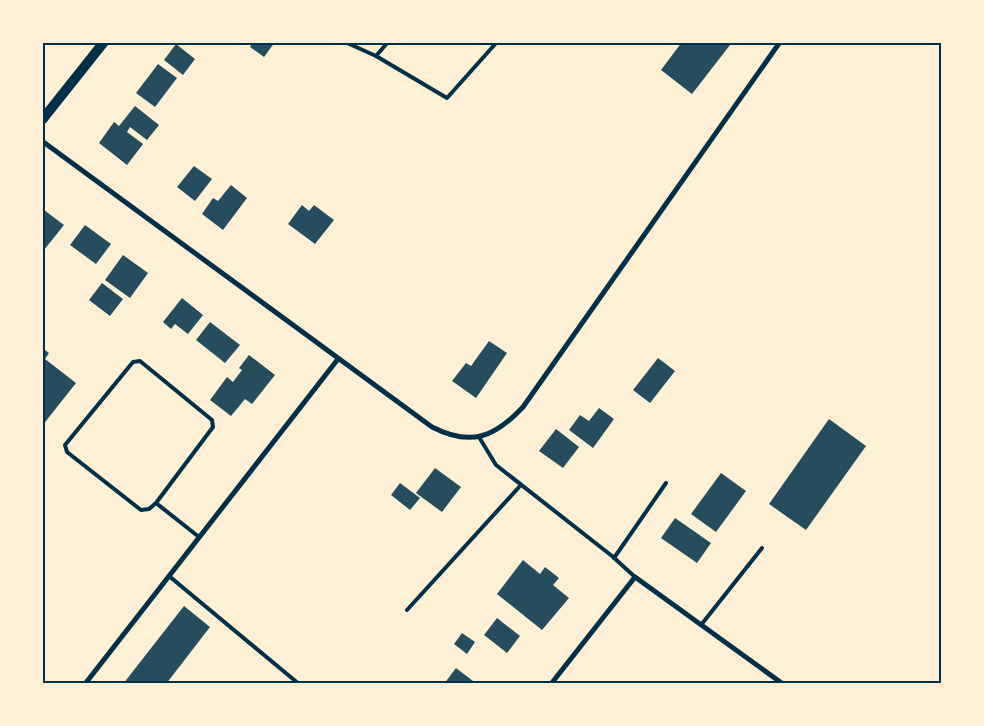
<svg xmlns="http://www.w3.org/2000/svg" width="984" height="726" font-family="'Archivo Narrow',sans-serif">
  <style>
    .building { fill: #264d5e }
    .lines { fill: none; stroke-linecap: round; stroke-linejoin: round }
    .service { stroke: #003049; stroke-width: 4 }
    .minor { stroke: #003049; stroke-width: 5 }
    .secondary { stroke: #003049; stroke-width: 10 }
    .neatline { fill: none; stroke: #003049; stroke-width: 2 }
  </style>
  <rect width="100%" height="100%" fill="#fdf0d5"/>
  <!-- building -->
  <g class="building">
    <path d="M 253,42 L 275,42 L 264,57 L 250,47 Z"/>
    <path d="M 682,42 L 727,42 L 730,45 L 692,94 L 661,70 Z"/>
    <path d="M 176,44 L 195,59 L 183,75 L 164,60 Z"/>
    <path d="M 158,64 L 177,78 L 155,107 L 136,93 Z"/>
    <path d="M 135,106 L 159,125 L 147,140 L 130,127 L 127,132 L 143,144 L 127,165 L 99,143 L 114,122 L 119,126 Z"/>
    <path d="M 194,166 L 212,179 L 195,201 L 177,187 Z"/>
    <path d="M 231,185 L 247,198 L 223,230 L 202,214 L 213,198 L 218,201 Z"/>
    <path d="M 302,205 L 309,211 L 314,205 L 334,220 L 315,244 L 288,224 Z"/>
    <path d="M 44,210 L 64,225 L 44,250 L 42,249 Z"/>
    <path d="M 85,225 L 111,244 L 96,264 L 70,245 Z"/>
    <path d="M 123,255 L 148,273 L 130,298 L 105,280 Z"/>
    <path d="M 102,283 L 123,299 L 110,316 L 89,300 Z"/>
    <path d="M 182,298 L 203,315 L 188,334 L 175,324 L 171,329 L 163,322 Z"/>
    <path d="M 210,322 L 240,345 L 225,363 L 196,340 Z"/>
    <path d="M 489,341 L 507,353 L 476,398 L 452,381 L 466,363 L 471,366 Z"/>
    <path d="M 42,348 L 49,353 L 45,359 L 76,383 L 42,426 Z"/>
    <path d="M 249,355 L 275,375 L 252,404 L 245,399 L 231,416 L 210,400 L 227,377 L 233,382 L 242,370 L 239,368 Z"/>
    <path d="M 658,358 L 675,371 L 650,403 L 633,390 Z"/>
    <path d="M 599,408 L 614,419 L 593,448 L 569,430 L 580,415 L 589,421 Z"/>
    <path d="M 829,419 L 866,446 L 806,530 L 769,504 Z"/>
    <path d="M 556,429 L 579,447 L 563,468 L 539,451 Z"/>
    <path d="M 435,468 L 461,487 L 442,512 L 416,493 Z"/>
    <path d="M 721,473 L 746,491 L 716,532 L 691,514 Z"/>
    <path d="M 400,483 L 420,498 L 410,510 L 391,495 Z"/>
    <path d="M 675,518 L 711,543 L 697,563 L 661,538 Z"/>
    <path d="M 523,560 L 540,574 L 545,567 L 559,578 L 553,585 L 569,598 L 542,630 L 497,594 Z"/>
    <path d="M 184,606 L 210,627 L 166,684 L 123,684 Z"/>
    <path d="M 497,618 L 520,636 L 507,653 L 484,635 Z"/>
    <path d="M 462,633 L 475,642 L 467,654 L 454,644 Z"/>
    <path d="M 456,668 L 477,684 L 444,684 Z"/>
  </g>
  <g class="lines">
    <!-- service -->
    <g class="service">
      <path d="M 345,42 L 376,56 L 447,98 L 497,42"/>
      <path d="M 376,56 L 388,42"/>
      <path d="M 479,437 L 496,465 L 612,556 L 635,577"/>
      <path d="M 156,503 L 213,427 L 212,420 L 140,361 L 133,362 L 65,445 L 67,452 L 141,510 L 149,509 L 156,503 L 199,537"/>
      <path d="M 614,558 L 666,483"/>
      <path d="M 169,576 L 299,684"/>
      <path d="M 407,610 L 520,486"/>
      <path d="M 701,625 L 762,548"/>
    </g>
    <!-- minor -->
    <g class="minor">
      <path d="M 42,141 L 432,427 C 471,447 495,437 523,407 L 780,42"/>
      <path d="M 85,684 L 338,359"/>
      <path d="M 551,684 L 635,577 L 783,684"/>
    </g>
    <!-- secondary -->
    <path class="secondary" d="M 42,120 L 104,42"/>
  </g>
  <!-- border -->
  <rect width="984" height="726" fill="none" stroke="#fdf0d5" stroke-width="88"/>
  <rect x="44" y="44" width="896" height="638" class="neatline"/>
</svg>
